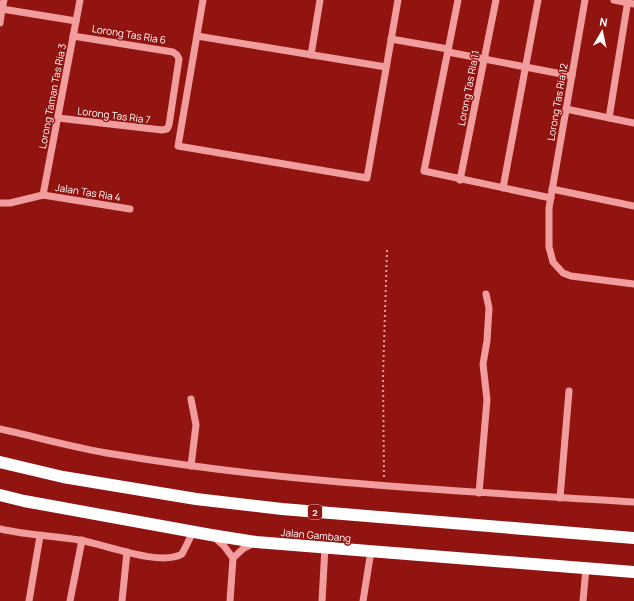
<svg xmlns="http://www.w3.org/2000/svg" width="634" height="601" font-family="Manrope,sans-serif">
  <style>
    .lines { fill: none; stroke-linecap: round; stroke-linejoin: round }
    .path { stroke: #f29d9d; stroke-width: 2; stroke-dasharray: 2 3; stroke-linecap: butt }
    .minor { stroke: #f29d9d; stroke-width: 7 }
    .highway { stroke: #fff; stroke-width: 12 }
    .labels { text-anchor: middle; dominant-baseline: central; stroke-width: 3; stroke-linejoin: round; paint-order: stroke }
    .shield { fill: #911411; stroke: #deb8b8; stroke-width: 1 }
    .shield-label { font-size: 9px; font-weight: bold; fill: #fff }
    .street-label { font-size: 10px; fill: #fff; stroke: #911411 }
  </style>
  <rect width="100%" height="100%" fill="#911411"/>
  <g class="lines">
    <!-- path -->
    <path class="path" d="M 384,477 L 383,376 L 387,250"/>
    <!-- minor -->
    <g class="minor">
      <path d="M 4,0 L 2,9 L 76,21"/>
      <path d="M 203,0 L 178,146 L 367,178 L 398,0"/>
      <path d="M 458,0 L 424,171 L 551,198"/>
      <path d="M 585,0 L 549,208 L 549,247 L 553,262 L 563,273 L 571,276 L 634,284"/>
      <path d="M 614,0 L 634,4"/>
      <path d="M 0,23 L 2,9 L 1,6"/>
      <path d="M 197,36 L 386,67"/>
      <path d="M 391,39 L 448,49"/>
      <path d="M 448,52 L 572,76"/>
      <path d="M 311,55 L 320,0"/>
      <path d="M 566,109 L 634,123"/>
      <path d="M 58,118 L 162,130 L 167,129 L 169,125 L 179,59 L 177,55 L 173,52 L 73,36"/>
      <path d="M 609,118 L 628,0"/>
      <path d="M 460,180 L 496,0"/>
      <path d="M 503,188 L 538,0"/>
      <path d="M 552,189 L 634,206"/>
      <path d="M 43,195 L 80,0"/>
      <path d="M 0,203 L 10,203 L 43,195 L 130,209"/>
      <path d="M 191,399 L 196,425 L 191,466"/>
      <path d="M 0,429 C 37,437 75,448 113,454 C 285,483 460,491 634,502"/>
      <path d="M 479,493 L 487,400 L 483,364 L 487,341 L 489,308 L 486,294"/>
      <path d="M 560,498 L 569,391"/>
      <path d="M 0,529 C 26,535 53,536 79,540 C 104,544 160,567 182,554 L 193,532"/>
      <path d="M 214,537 L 224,546 L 233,558 L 230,601"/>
      <path d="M 233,558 L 244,548 L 254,543"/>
      <path d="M 29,601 L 40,536"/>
      <path d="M 70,601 L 82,540"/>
      <path d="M 122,601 L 127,552"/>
      <path d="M 322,601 L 325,547"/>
      <path d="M 363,601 L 371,551"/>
      <path d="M 583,601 L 586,568"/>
    </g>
    <!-- highway -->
    <g class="highway">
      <path d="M 0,462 L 63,477 L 196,499 L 282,509 L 634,538"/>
      <path d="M 0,495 L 24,501 L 211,535 L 256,542 L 634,572"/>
    </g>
  </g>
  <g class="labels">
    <!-- shield labels -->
    <rect class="shield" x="308" y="505" width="14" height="14" rx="3"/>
    <g class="shield-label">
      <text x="315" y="512">2</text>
    </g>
    <!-- street labels -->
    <g class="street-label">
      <text transform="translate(129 34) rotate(9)">Lorong Tas Ria 6</text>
      <text transform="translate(468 88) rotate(-79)">Lorong Tas Ria 11</text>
      <text transform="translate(52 96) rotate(-79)">Lorong Taman Tas Ria 3</text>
      <text transform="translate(557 102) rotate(-80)">Lorong Tas Ria 12</text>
      <text transform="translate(114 115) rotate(7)">Lorong Tas Ria 7</text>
      <text transform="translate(88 192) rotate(9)">Jalan Tas Ria 4</text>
      <text transform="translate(316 535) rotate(5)">Jalan Gambang</text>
    </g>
  </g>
  <!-- north arrow -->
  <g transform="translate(602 32) rotate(9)" stroke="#911411" stroke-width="3" paint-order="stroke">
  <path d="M0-3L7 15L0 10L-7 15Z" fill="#ffffff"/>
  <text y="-6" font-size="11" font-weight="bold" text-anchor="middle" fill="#ffffff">N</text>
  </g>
</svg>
